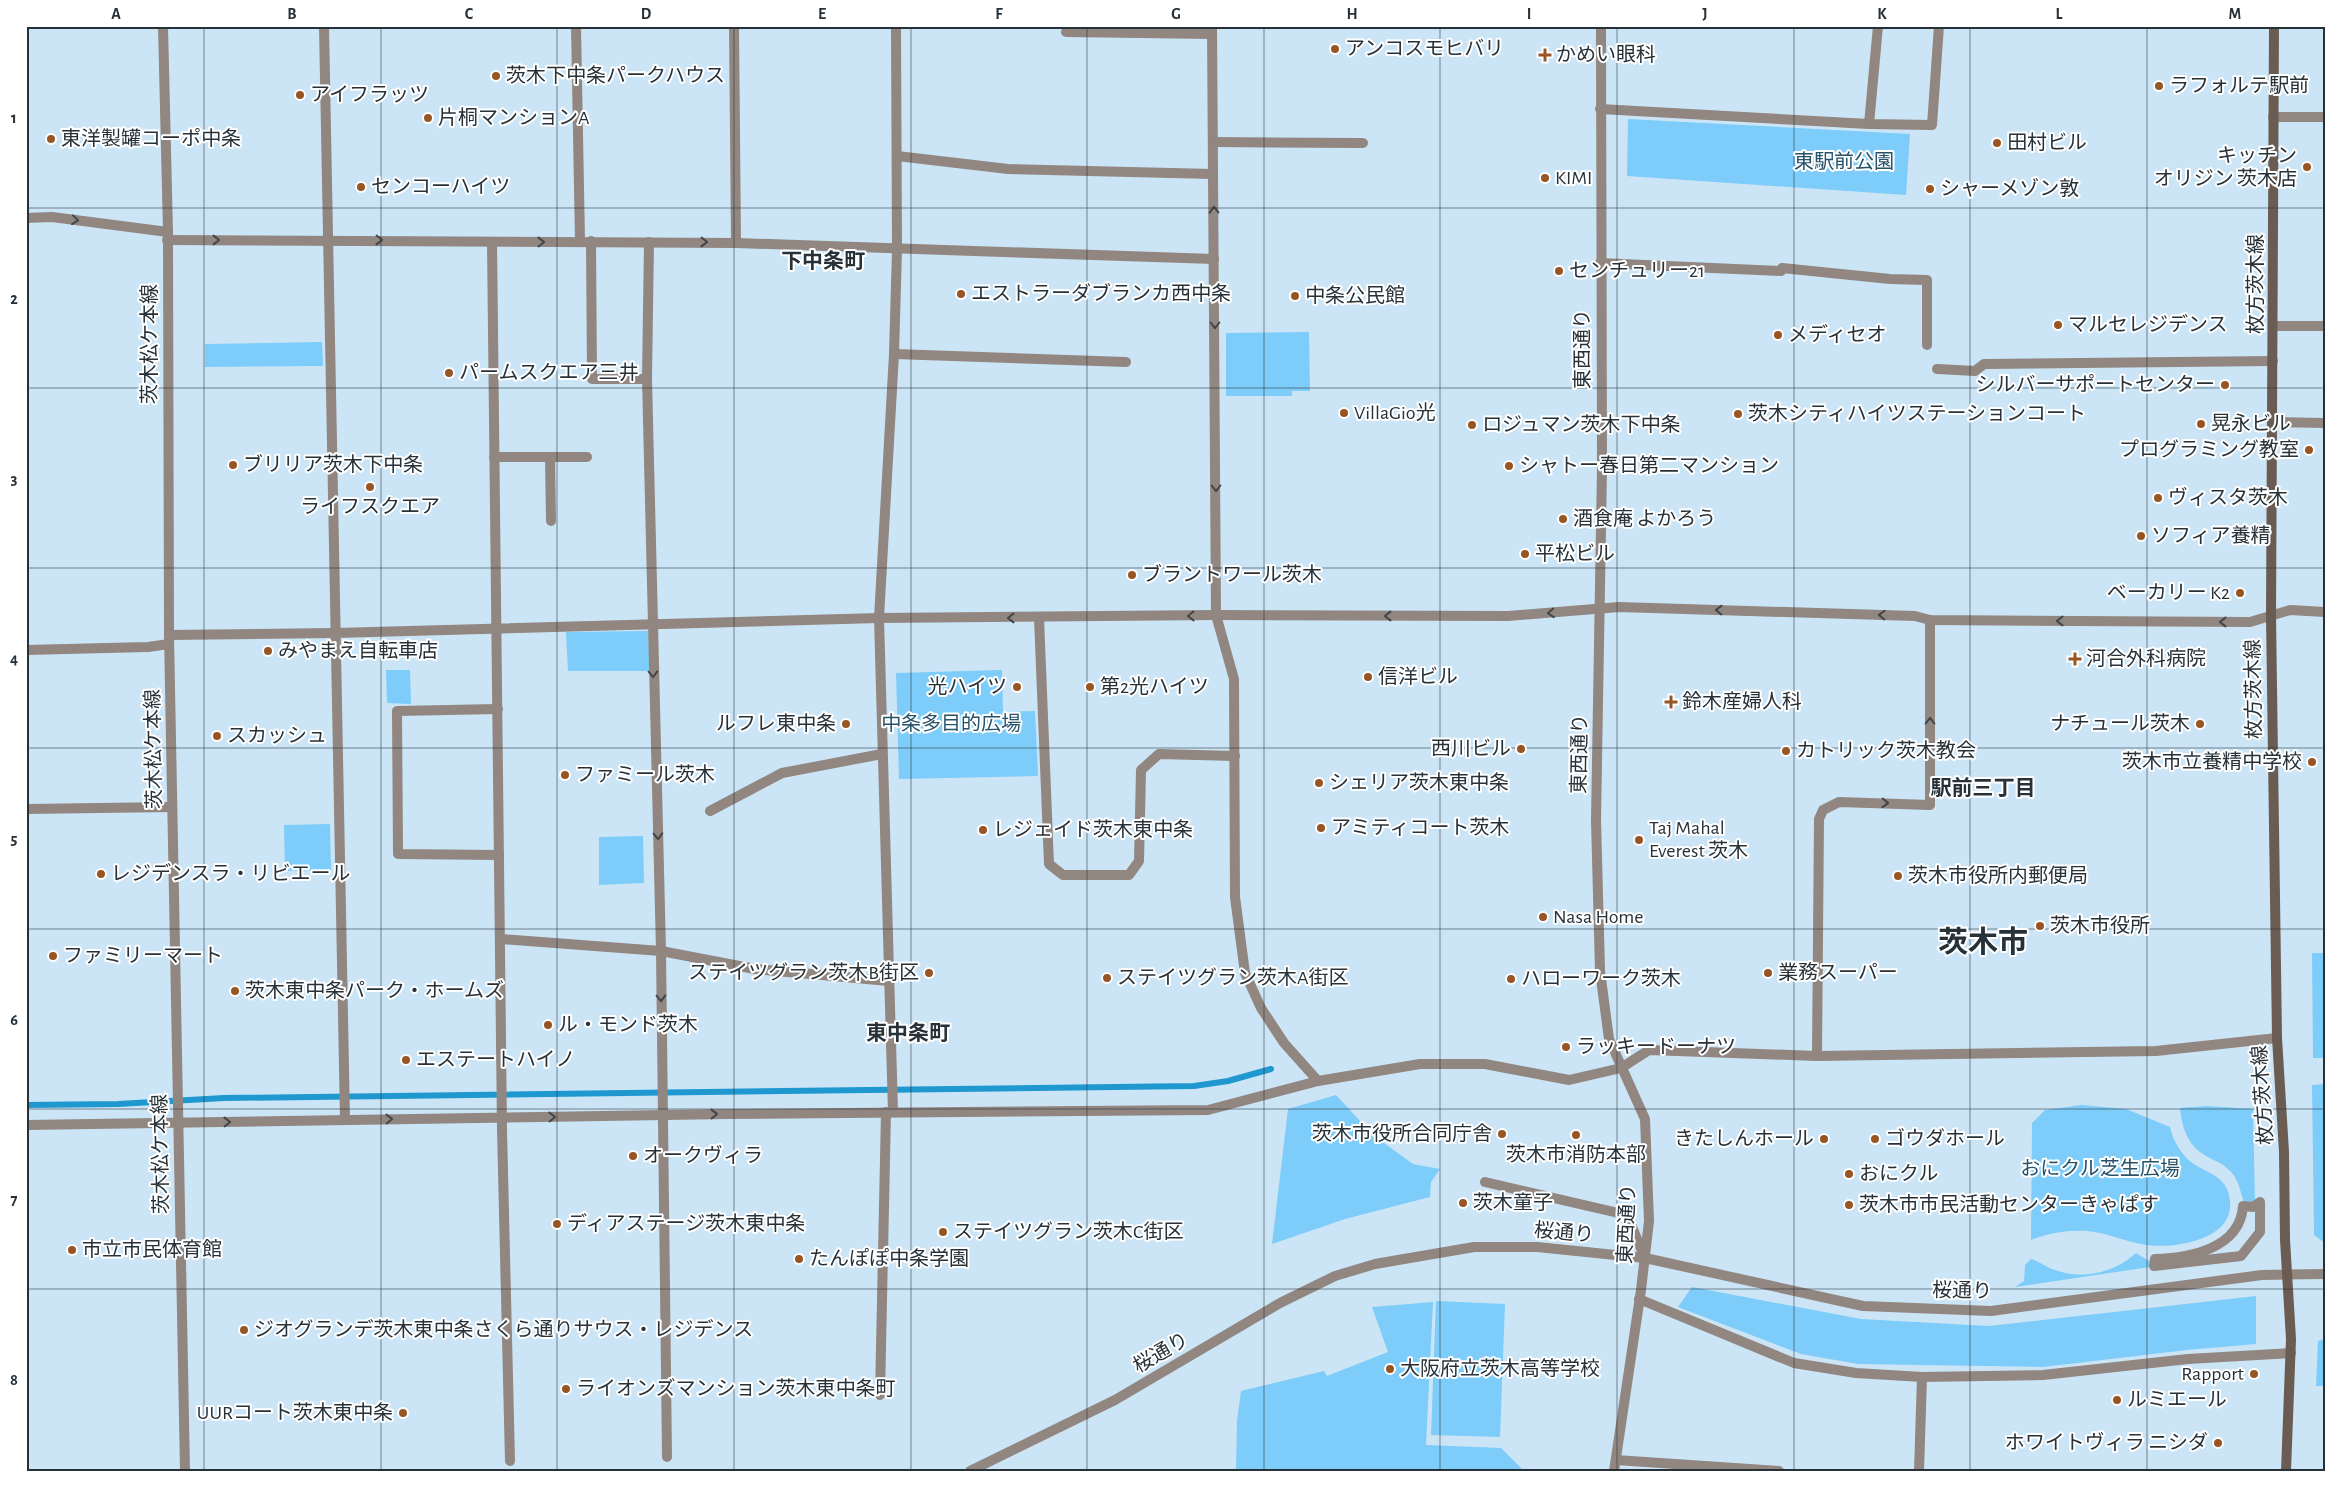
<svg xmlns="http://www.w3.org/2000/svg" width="2351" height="1497" font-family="'Alegreya Sans','Noto Sans JP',sans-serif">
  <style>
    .green { fill: #7dccf9 }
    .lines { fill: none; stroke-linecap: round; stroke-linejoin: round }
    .stream { stroke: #1f98d0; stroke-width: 6 }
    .pedestrian { stroke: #918680; stroke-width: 10 }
    .minor { stroke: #918680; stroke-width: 10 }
    .tertiary { stroke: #918680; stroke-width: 10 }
    .secondary { stroke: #6a5c52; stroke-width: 10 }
    .oneway { stroke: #42464a }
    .grid { fill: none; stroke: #273138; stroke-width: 1; stroke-opacity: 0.55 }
    .poi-dot { fill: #975524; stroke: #fff; stroke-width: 2 }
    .labels { text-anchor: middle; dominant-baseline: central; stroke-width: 4; stroke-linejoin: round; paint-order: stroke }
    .poi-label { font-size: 20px; fill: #273138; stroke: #fff; text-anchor: start }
    .park-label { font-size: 20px; fill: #26526a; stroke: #fff }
    .street-label { font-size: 20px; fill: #273138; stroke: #fff }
    .neighbourhood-label { font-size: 21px; font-weight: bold; fill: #273138; stroke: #fff }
    .town-label { font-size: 30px; font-weight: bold; fill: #273138; stroke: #fff }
    .neatline { fill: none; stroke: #273138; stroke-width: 2 }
    .grid-label { font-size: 16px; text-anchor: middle; font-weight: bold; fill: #273138 }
  </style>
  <rect width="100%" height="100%" fill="#cbe5f6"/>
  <!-- green -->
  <g class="green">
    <path d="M 1628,119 L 1910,134 L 1906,195 L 1627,176 Z"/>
    <path d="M 1309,332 L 1310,391 L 1292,391 L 1292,396 L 1226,396 L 1226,333 Z"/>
    <path d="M 322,342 L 323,366 L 205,367 L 205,344 Z"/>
    <path d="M 648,631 L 650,671 L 568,671 L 566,632 Z"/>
    <path d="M 386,670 L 410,670 L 411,704 L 387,703 Z"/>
    <path d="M 1002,670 L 1003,712 L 1035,711 L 1038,776 L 899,779 L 896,673 Z"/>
    <path d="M 330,824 L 331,870 L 285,871 L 284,825 Z"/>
    <path d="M 643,836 L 644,883 L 599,885 L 599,837 Z"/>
    <path d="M 2312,953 L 2325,953 L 2325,1058 L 2313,1058 Z"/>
    <path d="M 2325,1084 L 2325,1243 L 2314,1235 L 2312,1085 Z"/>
    <path d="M 1336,1095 L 1373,1135 L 1413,1164 L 1440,1169 L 1431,1182 L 1430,1197 L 1345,1219 L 1272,1244 L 1288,1109 Z"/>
    <path d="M 2081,1105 L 2126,1109 L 2170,1127 C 2173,1140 2180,1153 2191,1162 C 2205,1173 2224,1174 2229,1195 C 2240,1239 2176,1249 2146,1245 C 2126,1242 2108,1233 2087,1231 C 2068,1230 2048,1233 2031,1240 L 2032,1123 L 2045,1110 Z"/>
    <path d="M 2207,1106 L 2253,1109 L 2255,1203 L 2245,1204 C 2239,1190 2240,1180 2228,1169 C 2222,1163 2215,1161 2208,1157 C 2188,1147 2182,1128 2180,1108 Z"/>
    <path d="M 2136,1253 L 2151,1262 L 2150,1267 L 2015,1287 L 2024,1281 L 2025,1265 L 2031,1259 C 2039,1261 2047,1268 2055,1270 C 2083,1280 2114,1273 2136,1253 Z"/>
    <path d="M 1692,1287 L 1861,1319 L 1989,1326 L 2256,1296 L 2256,1344 L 2187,1350 L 2043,1367 L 1858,1364 L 1801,1354 L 1678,1307 Z"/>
    <path d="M 1436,1301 L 1505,1304 L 1500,1437 L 1431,1435 Z"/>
    <path d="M 1433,1302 L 1426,1445 L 1501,1448 L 1524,1471 L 1236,1471 L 1237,1421 L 1241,1391 L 1324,1371 L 1327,1376 L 1388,1352 L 1372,1307 Z"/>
    <path d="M 2325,1339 L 2325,1386 L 2316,1386 L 2318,1341 Z"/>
  </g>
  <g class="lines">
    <!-- stream -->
    <path class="stream" d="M 26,1105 L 118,1104 L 224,1098 L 1194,1086 L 1228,1081 L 1271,1069"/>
    <!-- pedestrian -->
    <g class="pedestrian">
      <path d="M 1485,1182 L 1627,1215 L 1645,1258"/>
      <path d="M 2260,1202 L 2260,1232 L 2241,1256 L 2154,1266 L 2155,1259 C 2189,1258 2240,1249 2243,1206 L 2253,1207 Z"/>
    </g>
    <!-- minor -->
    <g class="minor">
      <path d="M 324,26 L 345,1120"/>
      <path d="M 576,26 L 580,241"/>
      <path d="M 734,26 L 736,243"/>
      <path d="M 1212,26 L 1216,615 L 1234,679 L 1235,897 L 1245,973 L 1261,1008 L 1284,1043 L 1318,1081"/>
      <path d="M 1066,32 L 1212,34"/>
      <path d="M 1600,109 L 1869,124 L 1932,125 L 1939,26"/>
      <path d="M 2273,117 L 2325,117"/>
      <path d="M 1869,124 L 1878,26"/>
      <path d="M 1213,142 L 1363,143"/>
      <path d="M 897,156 L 1008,169 L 1213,174"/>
      <path d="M 26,218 L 52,217 L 168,232"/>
      <path d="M 167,240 L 736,243 L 1214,259"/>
      <path d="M 591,241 L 592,379 L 647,379"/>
      <path d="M 492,242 L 502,1130 L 510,1461"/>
      <path d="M 649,242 L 647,379 L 661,951 L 667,1457"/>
      <path d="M 1600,263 L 1781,271 L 1782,268 L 1890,279 L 1927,280 L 1927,345"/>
      <path d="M 2273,326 L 2325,326"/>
      <path d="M 894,354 L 1126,362"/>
      <path d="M 1937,369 L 1975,371 L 1984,364 L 2273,361"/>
      <path d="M 2272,422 L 2325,423"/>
      <path d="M 494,457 L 587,457"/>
      <path d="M 550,457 L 551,521"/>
      <path d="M 1039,618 L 1049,864 L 1063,875 L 1129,875 L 1139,861 L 1141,770 L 1159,754 L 1235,756"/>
      <path d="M 169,635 L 335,633 L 879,618 L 1216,615 L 1508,616 L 1619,607 L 1915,616 L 1930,620 L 2250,622 L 2290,610 L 2325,612"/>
      <path d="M 498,709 L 397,711 L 398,854 L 499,855"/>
      <path d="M 26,809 L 172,807"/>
      <path d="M 710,811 L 782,773 L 882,754"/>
      <path d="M 500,939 L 661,951 L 755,969 L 889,981"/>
      <path d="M 1817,1056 L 1819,819 L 1823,810 L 1839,802 L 1930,805 L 1930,620"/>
      <path d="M 893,1112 L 879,618 L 894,354 L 897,250 L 896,26"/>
      <path d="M 26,1125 L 728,1114 L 1208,1110 L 1318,1081 L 1420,1064 L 1485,1064 L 1569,1080 L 1621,1068"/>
      <path d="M 1639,1299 L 1794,1363 L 1856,1373 L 1922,1377 L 2043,1375 L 2188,1359 L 2291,1353"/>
      <path d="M 880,1395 L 886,1112"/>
      <path d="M 1616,1460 L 1779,1471"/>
      <path d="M 1919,1471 L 1922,1377"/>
    </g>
    <!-- tertiary -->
    <g class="tertiary">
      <path d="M 163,26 L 168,232 L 169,635 L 185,1471"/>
      <path d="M 1601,26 L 1602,468 L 1596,820 L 1600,971 L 1609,1039 L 1645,1119 L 1649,1221 L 1641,1290 L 1614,1471"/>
      <path d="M 26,650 L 148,647 L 169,644"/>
      <path d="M 1621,1068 L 1649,1050 L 1817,1056 L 2156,1051 L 2277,1038"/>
      <path d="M 970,1471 L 1115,1400 L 1280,1303 L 1335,1276 L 1375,1264 L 1474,1247 L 1537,1247 L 1645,1258 L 1863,1306 L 1991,1311 L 2262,1275 L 2325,1274"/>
    </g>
    <!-- secondary -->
    <path class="secondary" d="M 2274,26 L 2271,616 L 2277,1038 L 2284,1152 L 2285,1240 L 2291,1339 L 2286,1471"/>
  </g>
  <!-- one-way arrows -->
  <defs><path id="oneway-chevron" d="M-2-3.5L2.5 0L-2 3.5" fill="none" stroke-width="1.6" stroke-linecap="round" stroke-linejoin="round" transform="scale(1.25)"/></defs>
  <g class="oneway">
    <use href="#oneway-chevron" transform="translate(1214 210) rotate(-91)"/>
    <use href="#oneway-chevron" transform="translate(75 220) rotate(7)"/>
    <use href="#oneway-chevron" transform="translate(216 240)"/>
    <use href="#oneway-chevron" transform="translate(379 240) rotate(1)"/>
    <use href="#oneway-chevron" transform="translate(541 242) rotate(-1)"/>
    <use href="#oneway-chevron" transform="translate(704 242) rotate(1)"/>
    <use href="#oneway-chevron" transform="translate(1215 325) rotate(90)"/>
    <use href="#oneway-chevron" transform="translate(1216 488) rotate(90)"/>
    <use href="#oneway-chevron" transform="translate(1719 610) rotate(-178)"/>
    <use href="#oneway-chevron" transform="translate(1551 613) rotate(176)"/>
    <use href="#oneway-chevron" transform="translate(1882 615) rotate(-178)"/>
    <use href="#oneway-chevron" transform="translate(1191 616) rotate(179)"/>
    <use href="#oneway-chevron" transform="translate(1388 616) rotate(-180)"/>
    <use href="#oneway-chevron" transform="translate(1011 618) rotate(180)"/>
    <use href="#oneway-chevron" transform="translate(2060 621) rotate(-180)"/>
    <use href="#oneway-chevron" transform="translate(2223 622) rotate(-180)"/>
    <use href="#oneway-chevron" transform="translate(653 674) rotate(88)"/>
    <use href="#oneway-chevron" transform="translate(1930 721) rotate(-90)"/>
    <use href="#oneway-chevron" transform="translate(1885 803) rotate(2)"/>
    <use href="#oneway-chevron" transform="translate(658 836) rotate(88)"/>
    <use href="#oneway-chevron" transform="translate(661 998) rotate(89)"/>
    <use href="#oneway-chevron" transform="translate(714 1114) rotate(-1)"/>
    <use href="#oneway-chevron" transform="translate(552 1117) rotate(-1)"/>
    <use href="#oneway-chevron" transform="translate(389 1119) rotate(-1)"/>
    <use href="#oneway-chevron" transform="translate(227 1122) rotate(-1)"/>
  </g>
  <!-- grid -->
  <path class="grid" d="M 204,26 L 204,1471M 381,26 L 381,1471M 557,26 L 557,1471M 734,26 L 734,1471M 911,26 L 911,1471M 1087,26 L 1087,1471M 1264,26 L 1264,1471M 1440,26 L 1440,1471M 1617,26 L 1617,1471M 1794,26 L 1794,1471M 1970,26 L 1970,1471M 2147,26 L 2147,1471M 26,208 L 2325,208M 26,388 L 2325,388M 26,568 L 2325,568M 26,748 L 2325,748M 26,929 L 2325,929M 26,1109 L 2325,1109M 26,1289 L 2325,1289"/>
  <!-- markers -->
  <g class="poi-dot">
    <circle cx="1335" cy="49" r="5"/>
    <path d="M1542.5 47.5h5v5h5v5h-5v5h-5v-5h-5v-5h5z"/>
    <circle cx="496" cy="76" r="5"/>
    <circle cx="2159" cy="86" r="5"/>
    <circle cx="300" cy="95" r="5"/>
    <circle cx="428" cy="118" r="5"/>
    <circle cx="51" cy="139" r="5"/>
    <circle cx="1997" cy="143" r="5"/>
    <circle cx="2307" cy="167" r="5"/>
    <circle cx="1545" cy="178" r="5"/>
    <circle cx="361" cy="187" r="5"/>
    <circle cx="1930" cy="189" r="5"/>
    <circle cx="1559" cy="271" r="5"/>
    <circle cx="961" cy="294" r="5"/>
    <circle cx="1295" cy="296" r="5"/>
    <circle cx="2058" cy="325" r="5"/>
    <circle cx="1778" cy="335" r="5"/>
    <circle cx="449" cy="373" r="5"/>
    <circle cx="2225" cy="385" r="5"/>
    <circle cx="1344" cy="413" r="5"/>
    <circle cx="1738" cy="414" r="5"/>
    <circle cx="2201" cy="424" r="5"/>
    <circle cx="1472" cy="425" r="5"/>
    <circle cx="2309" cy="450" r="5"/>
    <circle cx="233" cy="465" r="5"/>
    <circle cx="1509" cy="466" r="5"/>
    <circle cx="370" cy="487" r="5"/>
    <circle cx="2158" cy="498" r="5"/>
    <circle cx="1563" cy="519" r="5"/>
    <circle cx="2141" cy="536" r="5"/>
    <circle cx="1525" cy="554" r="5"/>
    <circle cx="1132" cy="575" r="5"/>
    <circle cx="2240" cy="593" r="5"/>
    <circle cx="268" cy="651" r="5"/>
    <path d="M2072.5 651.5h5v5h5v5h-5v5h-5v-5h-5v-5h5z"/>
    <circle cx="1368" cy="677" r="5"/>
    <circle cx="1017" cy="687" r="5"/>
    <circle cx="1090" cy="687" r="5"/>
    <path d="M1668.5 694.5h5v5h5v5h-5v5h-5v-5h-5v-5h5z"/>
    <circle cx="846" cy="724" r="5"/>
    <circle cx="2200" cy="724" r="5"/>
    <circle cx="217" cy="736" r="5"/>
    <circle cx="1521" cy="749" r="5"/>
    <circle cx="1786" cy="751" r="5"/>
    <circle cx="2312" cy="762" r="5"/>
    <circle cx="565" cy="775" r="5"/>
    <circle cx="1319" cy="783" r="5"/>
    <circle cx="1321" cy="828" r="5"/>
    <circle cx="983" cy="830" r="5"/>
    <circle cx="1639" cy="840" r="5"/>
    <circle cx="101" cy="874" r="5"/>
    <circle cx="1898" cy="876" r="5"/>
    <circle cx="1543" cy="917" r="5"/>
    <circle cx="2040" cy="926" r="5"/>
    <circle cx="53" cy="956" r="5"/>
    <circle cx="929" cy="973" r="5"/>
    <circle cx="1768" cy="973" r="5"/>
    <circle cx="1107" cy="978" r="5"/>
    <circle cx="1511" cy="979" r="5"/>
    <circle cx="235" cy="991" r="5"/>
    <circle cx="548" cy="1025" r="5"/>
    <circle cx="1566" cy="1047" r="5"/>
    <circle cx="406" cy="1060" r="5"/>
    <circle cx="1502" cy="1134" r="5"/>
    <circle cx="1576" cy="1135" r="5"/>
    <circle cx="1824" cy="1139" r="5"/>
    <circle cx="1875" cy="1139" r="5"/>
    <circle cx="633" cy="1156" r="5"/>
    <circle cx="1849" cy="1174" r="5"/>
    <circle cx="1463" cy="1203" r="5"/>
    <circle cx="1849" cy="1205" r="5"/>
    <circle cx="557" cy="1224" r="5"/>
    <circle cx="943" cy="1232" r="5"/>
    <circle cx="72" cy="1250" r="5"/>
    <circle cx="799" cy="1259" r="5"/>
    <circle cx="244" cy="1330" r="5"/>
    <circle cx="1390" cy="1369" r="5"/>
    <circle cx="2254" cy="1374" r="5"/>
    <circle cx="566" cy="1389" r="5"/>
    <circle cx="2117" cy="1400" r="5"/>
    <circle cx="403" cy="1413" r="5"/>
    <circle cx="2218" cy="1443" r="5"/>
  </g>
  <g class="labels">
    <!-- poi labels -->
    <g class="poi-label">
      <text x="1345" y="49">アンコスモヒバリ</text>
      <text x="1556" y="55">かめい眼科</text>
      <text x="506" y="76">茨木下中条パークハウス</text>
      <text x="2169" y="86">ラフォルテ駅前</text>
      <text x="310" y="95">アイフラッツ</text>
      <text x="438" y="118">片桐マンションA</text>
      <text x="61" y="139">東洋製罐コーポ中条</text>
      <text x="2007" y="143">田村ビル</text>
      <text x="2297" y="156" text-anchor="end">キッチン<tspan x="2297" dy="23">オリジン 茨木店</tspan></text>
      <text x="1555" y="178">KIMI</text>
      <text x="371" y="187">センコーハイツ</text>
      <text x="1940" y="189">シャーメゾン敦</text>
      <text x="1569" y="271">センチュリー21</text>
      <text x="971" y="294">エストラーダブランカ西中条</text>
      <text x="1305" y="296">中条公民館</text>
      <text x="2068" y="325">マルセレジデンス</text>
      <text x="1788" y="335">メディセオ</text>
      <text x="459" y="373">パームスクエア三井</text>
      <text x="2215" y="385" text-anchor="end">シルバーサポートセンター</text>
      <text x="1354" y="413">VillaGio光</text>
      <text x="1748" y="414">茨木シティハイツステーションコート</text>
      <text x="2211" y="424">晃永ビル</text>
      <text x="1482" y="425">ロジュマン茨木下中条</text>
      <text x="2299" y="450" text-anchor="end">プログラミング教室</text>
      <text x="243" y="465">ブリリア茨木下中条</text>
      <text x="1519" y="466">シャトー春日第二マンション</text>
      <text x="2168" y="498">ヴィスタ茨木</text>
      <text x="370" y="507" text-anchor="middle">ライフスクエア</text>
      <text x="1573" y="519">酒食庵 よかろう</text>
      <text x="2151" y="536">ソフィア養精</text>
      <text x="1535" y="554">平松ビル</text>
      <text x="1142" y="575">ブラントワール茨木</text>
      <text x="2230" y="593" text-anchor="end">ベーカリー K2</text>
      <text x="278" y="651">みやまえ自転車店</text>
      <text x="2086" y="659">河合外科病院</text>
      <text x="1378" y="677">信洋ビル</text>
      <text x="1007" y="687" text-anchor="end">光ハイツ</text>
      <text x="1100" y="687">第2光ハイツ</text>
      <text x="1682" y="702">鈴木産婦人科</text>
      <text x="836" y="724" text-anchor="end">ルフレ東中条</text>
      <text x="2190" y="724" text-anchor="end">ナチュール茨木</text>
      <text x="227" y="736">スカッシュ</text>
      <text x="1511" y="749" text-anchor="end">西川ビル</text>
      <text x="1796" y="751">カトリック茨木教会</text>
      <text x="2302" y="762" text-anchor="end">茨木市立養精中学校</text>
      <text x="575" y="775">ファミール茨木</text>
      <text x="1329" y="783">シェリア茨木東中条</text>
      <text x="1331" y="828">アミティコート茨木</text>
      <text x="1649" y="828">Taj Mahal<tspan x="1649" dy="23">Everest 茨木</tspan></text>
      <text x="993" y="830">レジェイド茨木東中条</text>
      <text x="111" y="874">レジデンスラ・リビエール</text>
      <text x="1908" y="876">茨木市役所内郵便局</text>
      <text x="1553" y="917">Nasa Home</text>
      <text x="2050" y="926">茨木市役所</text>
      <text x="63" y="956">ファミリーマート</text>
      <text x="919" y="973" text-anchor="end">ステイツグラン茨木B街区</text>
      <text x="1778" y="973">業務スーパー</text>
      <text x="1117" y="978">ステイツグラン茨木A街区</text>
      <text x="1521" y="979">ハローワーク茨木</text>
      <text x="245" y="991">茨木東中条パーク・ホームズ</text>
      <text x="558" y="1025">ル・モンド茨木</text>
      <text x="1576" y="1047">ラッキードーナツ</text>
      <text x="416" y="1060">エステートハイノ</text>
      <text x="1492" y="1134" text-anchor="end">茨木市役所合同庁舎</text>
      <text x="1814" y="1139" text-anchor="end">きたしんホール</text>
      <text x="1885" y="1139">ゴウダホール</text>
      <text x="1576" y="1155" text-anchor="middle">茨木市消防本部</text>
      <text x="643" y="1156">オークヴィラ</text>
      <text x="1859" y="1174">おにクル</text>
      <text x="1473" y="1203">茨木童子</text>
      <text x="1859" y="1205">茨木市市民活動センターきゃぱす</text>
      <text x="567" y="1224">ディアステージ茨木東中条</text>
      <text x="953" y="1232">ステイツグラン茨木C街区</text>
      <text x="82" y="1250">市立市民体育館</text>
      <text x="809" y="1259">たんぽぽ中条学園</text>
      <text x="254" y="1330">ジオグランデ茨木東中条さくら通りサウス・レジデンス</text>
      <text x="1400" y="1369">大阪府立茨木高等学校</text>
      <text x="2244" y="1374" text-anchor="end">Rapport</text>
      <text x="576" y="1389">ライオンズマンション茨木東中条町</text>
      <text x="2127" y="1400">ルミエール</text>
      <text x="393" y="1413" text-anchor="end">UURコート茨木東中条</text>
      <text x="2208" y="1443" text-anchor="end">ホワイトヴィラ ニシダ</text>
    </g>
    <!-- park labels -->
    <g class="park-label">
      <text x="1844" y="162">東駅前公園</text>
      <text x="951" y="724">中条多目的広場</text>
      <text x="2100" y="1169">おにクル芝生広場</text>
    </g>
    <!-- street labels -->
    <g class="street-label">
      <text transform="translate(2256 284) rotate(-90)">枚方茨木線</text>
      <text transform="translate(150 344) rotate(-90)">茨木松ケ本線</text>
      <text transform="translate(1583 349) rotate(-90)">東西通り</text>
      <text transform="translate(2254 689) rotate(-91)">枚方茨木線</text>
      <text transform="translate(154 749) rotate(-91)">茨木松ケ本線</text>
      <text transform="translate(1580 754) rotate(-89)">東西通り</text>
      <text transform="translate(2263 1095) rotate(-94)">枚方茨木線</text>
      <text transform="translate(161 1154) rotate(-91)">茨木松ケ本線</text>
      <text transform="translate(1627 1224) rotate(-87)">東西通り</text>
      <text transform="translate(1564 1233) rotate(5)">桜通り</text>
      <text transform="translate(1962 1291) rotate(1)">桜通り</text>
      <text transform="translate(1161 1353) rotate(-30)">桜通り</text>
    </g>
    <!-- neighbourhood labels -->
    <g class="neighbourhood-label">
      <text x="823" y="261">下中条町</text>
      <text x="1983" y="788">駅前三丁目</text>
      <text x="908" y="1033">東中条町</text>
    </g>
    <!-- town labels -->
    <g class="town-label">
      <text x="1983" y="943">茨木市</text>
    </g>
  </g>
  <!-- border -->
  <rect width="2351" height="1497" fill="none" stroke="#ffffff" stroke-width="55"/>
  <rect x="28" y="28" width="2296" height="1442" class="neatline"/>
  <g class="grid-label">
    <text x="116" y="19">A</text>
    <text x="292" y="19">B</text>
    <text x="469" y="19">C</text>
    <text x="646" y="19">D</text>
    <text x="822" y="19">E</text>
    <text x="999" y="19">F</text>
    <text x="1176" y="19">G</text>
    <text x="1352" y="19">H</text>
    <text x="1529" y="19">I</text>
    <text x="1705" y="19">J</text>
    <text x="1882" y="19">K</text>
    <text x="2059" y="19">L</text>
    <text x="2235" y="19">M</text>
    <text x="14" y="123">1</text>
    <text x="14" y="304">2</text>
    <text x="14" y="484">3</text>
    <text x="14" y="664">4</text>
    <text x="14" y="844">5</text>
    <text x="14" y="1025">6</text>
    <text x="14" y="1205">7</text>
    <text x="14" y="1385">8</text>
  </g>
</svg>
